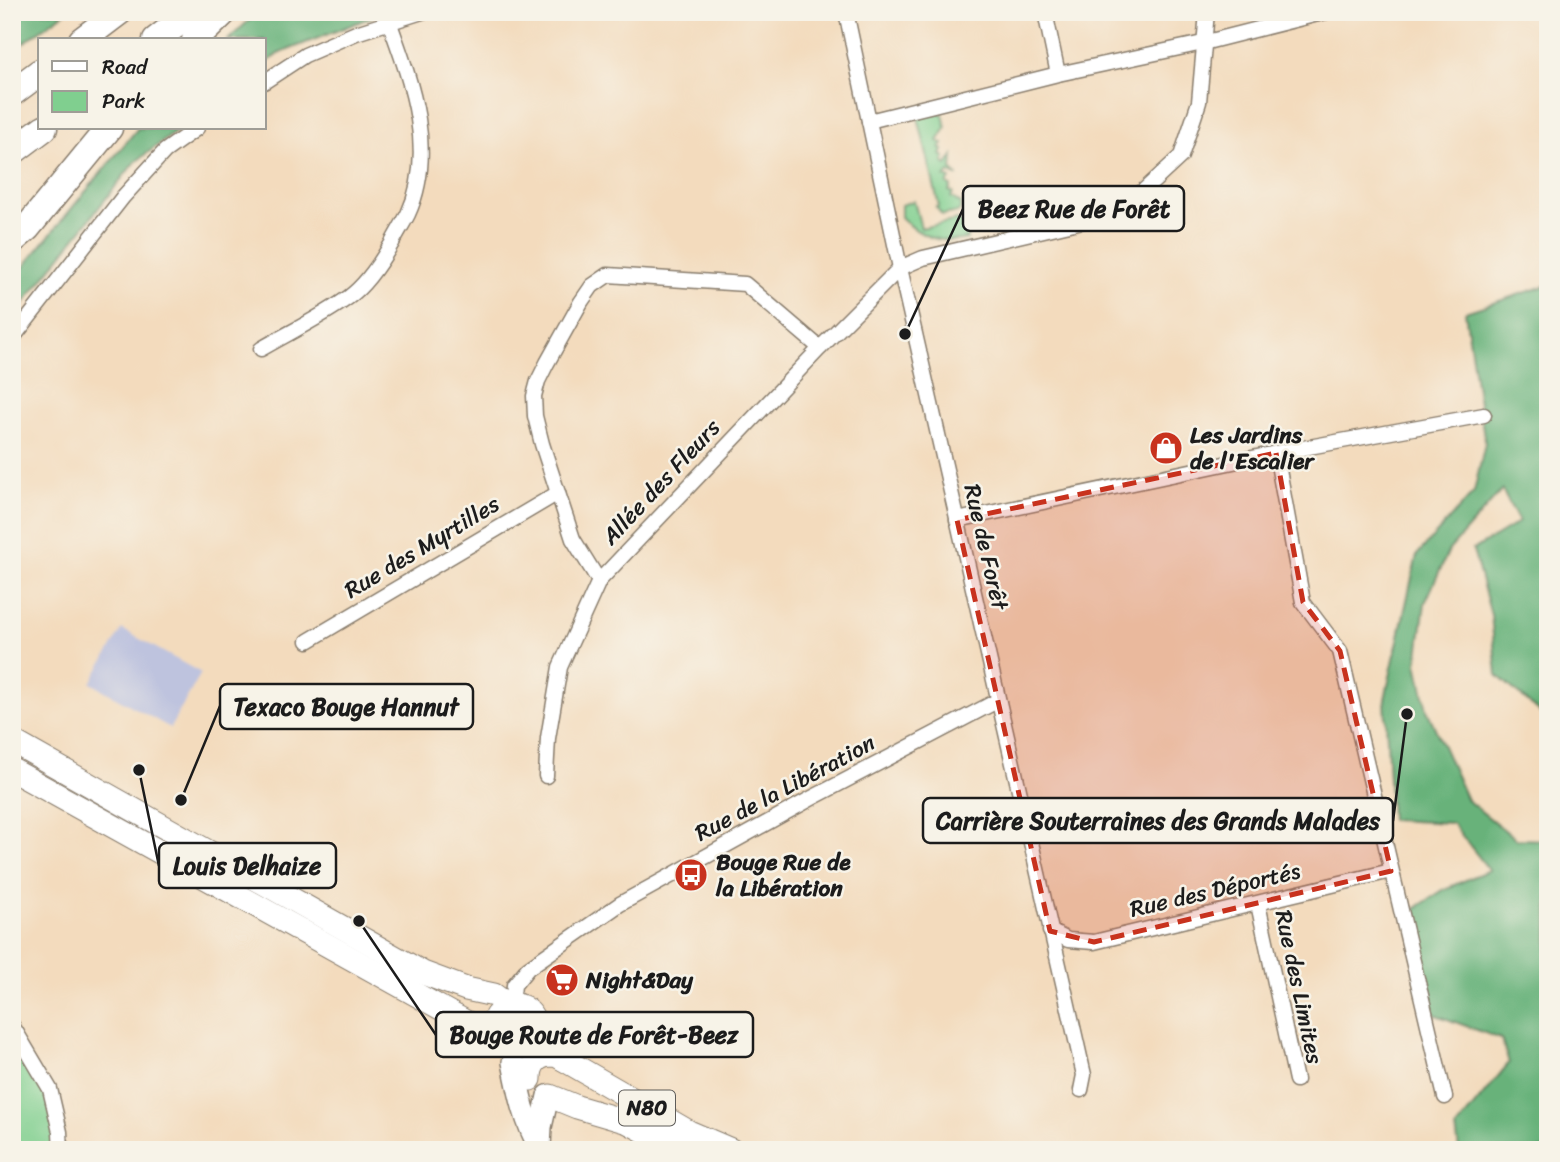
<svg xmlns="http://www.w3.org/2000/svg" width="1560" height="1162" font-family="Sriracha,sans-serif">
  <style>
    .industrial { fill: #bec3de }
    .green { fill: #80cf8f; stroke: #4e7656; stroke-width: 2 }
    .forest { fill: #68b27a; stroke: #42674b; stroke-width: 2 }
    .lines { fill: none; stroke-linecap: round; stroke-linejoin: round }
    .street-casing { stroke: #887c6c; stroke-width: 17 }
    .secondary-casing { stroke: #887c6c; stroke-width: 24 }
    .primary-casing { stroke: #887c6c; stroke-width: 25 }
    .highway-casing { stroke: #887c6c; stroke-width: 29 }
    .street { stroke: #fff; stroke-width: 14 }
    .secondary { stroke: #fff; stroke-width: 21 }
    .primary { stroke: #fff; stroke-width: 23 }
    .highway { stroke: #fff; stroke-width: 26 }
    .marked { fill: #c8321e; fill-opacity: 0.2; stroke: #c8321e; stroke-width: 5; stroke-dasharray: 14 9; stroke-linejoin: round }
    .labels { text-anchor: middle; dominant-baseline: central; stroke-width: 5; stroke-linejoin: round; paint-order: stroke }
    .shield { fill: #f7f3e8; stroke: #5e5c59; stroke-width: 2 }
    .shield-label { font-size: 21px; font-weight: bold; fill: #1c1c1c }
    .poi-label { font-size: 23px; font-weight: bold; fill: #1c1c1c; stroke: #f7f3e8; text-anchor: start }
    .street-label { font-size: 23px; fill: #1c1c1c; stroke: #f7f3e8 }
    .leader { fill: none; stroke: #1c1c1c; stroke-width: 2.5 }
    .callout-dot { fill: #1c1c1c; stroke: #f7f3e8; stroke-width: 2.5 }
    .callout { fill: #f7f3e8; stroke: #1c1c1c; stroke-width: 2.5 }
    .callout-label { font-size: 24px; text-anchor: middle; font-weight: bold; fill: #1c1c1c }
  </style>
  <rect width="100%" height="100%" fill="#f7f3e8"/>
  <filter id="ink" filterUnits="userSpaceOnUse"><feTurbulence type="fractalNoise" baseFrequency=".0143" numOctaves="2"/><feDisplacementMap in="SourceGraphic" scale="14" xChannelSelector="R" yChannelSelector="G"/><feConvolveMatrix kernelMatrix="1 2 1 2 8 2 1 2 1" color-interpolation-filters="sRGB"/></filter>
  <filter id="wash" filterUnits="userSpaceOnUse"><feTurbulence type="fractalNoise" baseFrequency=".00686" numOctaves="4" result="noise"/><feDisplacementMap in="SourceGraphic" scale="28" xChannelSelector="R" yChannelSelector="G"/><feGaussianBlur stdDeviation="1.57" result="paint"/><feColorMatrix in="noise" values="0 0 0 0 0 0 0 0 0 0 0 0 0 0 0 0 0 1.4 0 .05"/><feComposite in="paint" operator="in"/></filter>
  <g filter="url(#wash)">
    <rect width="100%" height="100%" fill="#f3dbbd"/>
    <!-- industrial -->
    <path class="industrial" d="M 122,629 L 201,673 L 170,728 L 91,683 Z"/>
    <!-- green -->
    <g class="green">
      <path d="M 938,112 L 943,114 L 946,128 L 938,141 L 943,144 L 940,148 L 943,150 L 941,155 L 945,157 L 943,162 L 947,165 L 953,156 L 952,170 L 958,177 L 949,172 L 945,177 L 950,179 L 947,184 L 951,186 L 949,191 L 953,193 L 951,197 L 961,204 L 959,212 L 942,215 L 936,207 L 939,206 L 918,117 Z"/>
      <path d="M 914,201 L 921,228 L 958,220 L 964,223 L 967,239 C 940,244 920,237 901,217 L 901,205 Z"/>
      <path d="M 12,1034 L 38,1077 L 51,1110 L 58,1150 L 12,1150 Z"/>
    </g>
    <!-- forest -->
    <g class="forest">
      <path d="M 20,12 L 66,12 L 12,51 L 12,19 Z"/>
      <path d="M 258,12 L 384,12 L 278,54 L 264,65 L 264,40 L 228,40 Z"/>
      <path d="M 138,128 L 181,128 L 134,163 L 12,318 L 12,278 L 21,270 Z"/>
      <path d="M 1548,285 L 1548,770 L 1546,718 L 1497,675 L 1491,615 L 1473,550 L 1519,522 L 1502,490 L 1449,550 L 1425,603 L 1417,663 L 1427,710 L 1467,800 L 1516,839 L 1548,840 L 1548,1150 L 1459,1150 L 1456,1128 L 1509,1063 L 1501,1039 L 1431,1013 L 1411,911 L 1445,889 L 1489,870 L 1452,823 L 1391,820 L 1385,699 L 1417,555 L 1474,492 L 1485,443 L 1465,312 Z"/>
    </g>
  </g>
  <g filter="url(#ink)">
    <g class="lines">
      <defs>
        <g id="street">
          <path d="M 846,12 L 900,268 L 1084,1075 L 1081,1090"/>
          <path d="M 1045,12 L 1058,74"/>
          <path d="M 264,82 L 305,55 L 356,33 L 422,12"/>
          <path d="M 869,121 L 1058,74 L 1203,43 L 1326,12"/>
          <path d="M 12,339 L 123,197 L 165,151 L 197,128"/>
          <path d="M 261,349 C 290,332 322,317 349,297 C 367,284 381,262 392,243 C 397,233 403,224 408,214 C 437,151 411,82 389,21"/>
          <path d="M 1276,453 L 1303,602 L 1340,651 L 1445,1097"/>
          <path d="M 957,520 L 1276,453 L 1484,415"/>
          <path d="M 599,581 L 573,539 L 542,444 L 535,416 L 534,396 L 538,381 L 547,363 L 581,302 L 592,286 L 608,275 L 745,284 L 820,348"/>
          <path d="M 308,641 L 558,493"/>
          <path d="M 546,776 L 548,738 L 560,667 L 599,581 L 820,348 L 900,268 L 923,258 L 1091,219 L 1140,194 L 1181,156 L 1199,102 L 1207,12"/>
          <path d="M 1258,904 L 1296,1080"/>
          <path d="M 1050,931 L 1068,940 L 1094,942 L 1391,871"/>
          <path d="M 512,1005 L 514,985 L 528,968 L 620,904 L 812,798 L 997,701"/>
          <path d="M 12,1025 L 50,1089 L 60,1132 L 61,1150"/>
        </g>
        <g id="secondary">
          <path d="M 513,1062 C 519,1093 525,1123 541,1150"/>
          <path d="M 540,1147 L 541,1127 L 548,1096"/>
        </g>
        <g id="primary">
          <path d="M 12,741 L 423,973 L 466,989 L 494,995 L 509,1006"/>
          <path d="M 12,770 L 509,1046 C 526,1048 536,1037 534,1020"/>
          <path d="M 498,1040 L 494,1032 L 496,1016 C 504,1005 520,1000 530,1013 C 535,1020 530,1017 537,1022 C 551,1032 559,1041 563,1059"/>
          <path d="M 530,1079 C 530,1062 539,1054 556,1055 L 689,1132 L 731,1150"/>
          <path d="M 550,1096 L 577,1107 L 628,1122 L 679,1150"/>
        </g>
        <g id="highway">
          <path d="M 82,40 L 119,12"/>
          <path d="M 156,40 L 192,12"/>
          <path d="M 195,40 L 224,12"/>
          <path d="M 12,93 L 40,72"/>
          <path d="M 12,152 L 44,128"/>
          <path d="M 12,241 L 27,228 L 109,128"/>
        </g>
      </defs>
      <!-- street casing -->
      <use href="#street" class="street-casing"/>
      <!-- secondary casing -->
      <use href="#secondary" class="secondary-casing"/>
      <!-- primary casing -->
      <use href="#primary" class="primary-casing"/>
      <!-- highway casing -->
      <use href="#highway" class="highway-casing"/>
      <!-- street -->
      <use href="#street" class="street"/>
      <!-- secondary -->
      <use href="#secondary" class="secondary"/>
      <!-- primary -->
      <use href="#primary" class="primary"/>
      <!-- highway -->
      <use href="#highway" class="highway"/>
    </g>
  </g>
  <!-- marked area -->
  <path class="marked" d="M 1276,453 L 1303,602 L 1340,651 L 1391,871 L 1094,942 L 1050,931 L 957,520 Z"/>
  <!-- icons -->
  <defs>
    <symbol id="shop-disc" viewBox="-11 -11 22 22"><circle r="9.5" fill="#c8321e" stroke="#f7f3e8"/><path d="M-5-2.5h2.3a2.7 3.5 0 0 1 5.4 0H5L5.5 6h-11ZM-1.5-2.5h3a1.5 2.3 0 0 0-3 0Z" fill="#fff"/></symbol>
    <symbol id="bus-disc" viewBox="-11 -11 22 22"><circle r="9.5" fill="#c8321e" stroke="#f7f3e8"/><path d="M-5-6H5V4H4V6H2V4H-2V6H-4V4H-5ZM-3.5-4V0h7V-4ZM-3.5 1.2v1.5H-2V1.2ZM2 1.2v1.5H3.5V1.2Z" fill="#fff"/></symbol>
    <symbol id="supermarket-disc" viewBox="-11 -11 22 22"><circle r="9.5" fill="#c8321e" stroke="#f7f3e8"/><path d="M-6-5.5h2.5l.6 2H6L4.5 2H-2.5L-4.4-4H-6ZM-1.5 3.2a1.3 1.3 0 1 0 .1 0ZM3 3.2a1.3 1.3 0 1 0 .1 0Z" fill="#fff"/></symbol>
  </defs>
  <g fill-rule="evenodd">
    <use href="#shop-disc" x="1147" y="429" width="38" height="38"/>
    <use href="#bus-disc" x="672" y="856" width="38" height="38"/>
    <use href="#supermarket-disc" x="543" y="961" width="38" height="38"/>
  </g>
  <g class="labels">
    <!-- shield labels -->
    <rect class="shield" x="619" y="1090.5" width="56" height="35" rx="5"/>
    <g class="shield-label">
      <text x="647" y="1108">N80</text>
    </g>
    <!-- poi labels -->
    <g class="poi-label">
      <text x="1190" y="435">Les Jardins<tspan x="1190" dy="26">de l'Escalier</tspan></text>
      <text x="716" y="862">Bouge Rue de<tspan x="716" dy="26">la Libération</tspan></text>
      <text x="586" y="980">Night&amp;Day</text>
    </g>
    <!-- street labels -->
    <g class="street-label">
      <text transform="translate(661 482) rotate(-47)">Allée des Fleurs</text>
      <text transform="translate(422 547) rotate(-31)">Rue des Myrtilles</text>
      <text transform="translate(986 547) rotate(77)">Rue de Forêt</text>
      <text transform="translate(785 788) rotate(-28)">Rue de la Libération</text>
      <text transform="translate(1215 890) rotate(-13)">Rue des Déportés</text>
      <text transform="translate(1299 987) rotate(78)">Rue des Limites</text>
    </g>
  </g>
  <!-- callouts -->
  <path class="leader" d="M905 334L963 209M181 800L220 706M1407 714L1393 821M139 770L159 866M359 921L436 1035"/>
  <g class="callout-dot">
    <circle cx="905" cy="334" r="7"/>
    <circle cx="181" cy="800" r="7"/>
    <circle cx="1407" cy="714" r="7"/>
    <circle cx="139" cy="770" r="7"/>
    <circle cx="359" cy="921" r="7"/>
  </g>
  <g class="callout">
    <rect x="963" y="186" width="221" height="45" rx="7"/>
    <rect x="220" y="684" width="253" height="45" rx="7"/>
    <rect x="923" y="798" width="470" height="45" rx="7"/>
    <rect x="159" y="843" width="177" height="45" rx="7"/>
    <rect x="436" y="1012" width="317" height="45" rx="7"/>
  </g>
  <g class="callout-label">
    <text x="1074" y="217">Beez Rue de Forêt</text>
    <text x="346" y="715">Texaco Bouge Hannut</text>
    <text x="1158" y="829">Carrière Souterraines des Grands Malades</text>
    <text x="247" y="874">Louis Delhaize</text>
    <text x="594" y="1043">Bouge Route de Forêt-Beez</text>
  </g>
  <!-- margin -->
  <rect width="1560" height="1162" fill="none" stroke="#f7f3e8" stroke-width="42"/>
  <!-- legend -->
  <rect x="38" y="38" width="228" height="91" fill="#f7f3e8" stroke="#9f9d96" stroke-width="2"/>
  <rect x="52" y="61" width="35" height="10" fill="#ffffff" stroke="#9f9d96" stroke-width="2"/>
  <text x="102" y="74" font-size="21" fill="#1c1c1c">Road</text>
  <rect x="52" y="91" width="35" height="21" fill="#80cf8f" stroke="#9f9d96" stroke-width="2"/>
  <text x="102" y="108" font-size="21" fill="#1c1c1c">Park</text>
</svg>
